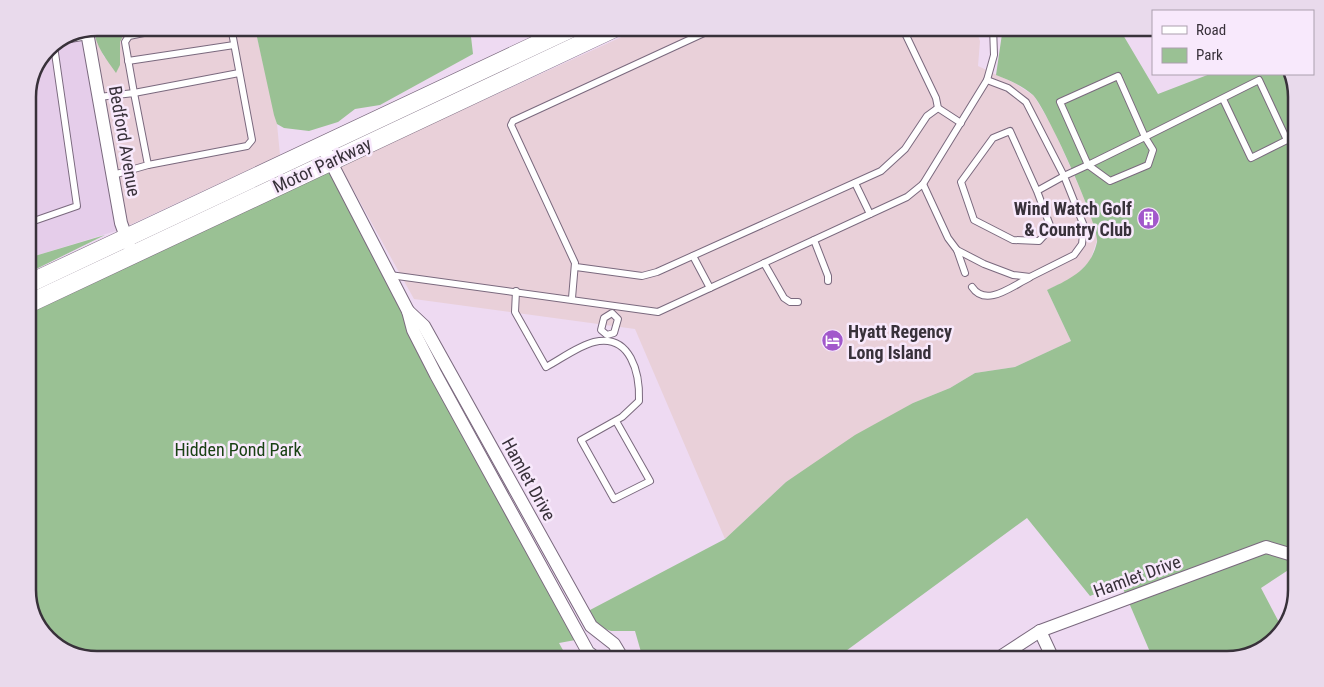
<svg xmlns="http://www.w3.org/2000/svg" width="1324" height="687" font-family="'Roboto Condensed',sans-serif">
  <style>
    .commercial { fill: #e9d0d9 }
    .built { fill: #e5cdea }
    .green { fill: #9ac194 }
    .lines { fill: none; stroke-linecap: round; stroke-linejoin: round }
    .lane-casing { stroke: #7a697e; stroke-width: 8 }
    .street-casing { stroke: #7a697e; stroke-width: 14 }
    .secondary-casing { stroke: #7a697e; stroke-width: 19 }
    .lane { stroke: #fff; stroke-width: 6 }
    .street { stroke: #fff; stroke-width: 12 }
    .secondary { stroke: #fff; stroke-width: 18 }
    .labels { text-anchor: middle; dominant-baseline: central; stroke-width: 5; stroke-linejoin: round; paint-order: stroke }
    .street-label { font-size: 18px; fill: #38313a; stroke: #f8e9fc }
    .poi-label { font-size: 18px; font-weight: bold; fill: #38313a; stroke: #f8e9fc; text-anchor: end }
    .park-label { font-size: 18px; fill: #194113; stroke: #f8e9fc }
    .rim { fill: none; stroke: #38313a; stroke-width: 2.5 }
  </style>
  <rect width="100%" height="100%" fill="#eedaf2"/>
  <!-- commercial -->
  <g class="commercial">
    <path d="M 127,28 L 255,28 L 277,124 L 280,155 L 119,230 L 84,34 L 94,36 L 104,57 L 120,65 L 120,42 Z"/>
    <path d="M 641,28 L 975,28 L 980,41 L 978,66 L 1016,84 L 1034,96 L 1053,128 L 1095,223 L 1097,240 L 1090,261 L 1073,278 L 1047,290 L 1071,341 L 1015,367 L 975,373 L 950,388 L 913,403 L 786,482 L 725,539 L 635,329 L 414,299 L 340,166 Z"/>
  </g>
  <!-- built -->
  <path class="built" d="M 84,33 L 119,230 L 28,258 L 28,93 L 48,48 Z"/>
  <!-- green -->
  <g class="green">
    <path d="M 98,27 L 127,28 L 120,42 L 120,65 L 116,73 C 107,60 95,46 94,29 Z"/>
    <path d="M 255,28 L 470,28 L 473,54 L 380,105 L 355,109 L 338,122 L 309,131 L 284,128 L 277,124 L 274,115 Z"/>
    <path d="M 1000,28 L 1119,28 L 1158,94 L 1210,74 L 1290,74 L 1296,93 L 1296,565 L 1261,588 L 1282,628 L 1262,650 L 1227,659 L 1153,659 L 1121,584 L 1090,596 L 1027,518 L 835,659 L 643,659 L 635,631 L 611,631 L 585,622 L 590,610 L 725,539 L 786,482 L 855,435 L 913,403 L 950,388 L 975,373 L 1015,367 L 1071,341 L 1047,290 C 1070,279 1091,270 1097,242 C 1100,226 1046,108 1033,95 C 1023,86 1009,80 996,75 L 1002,34 Z"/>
    <path d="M 330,162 L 581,639 L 559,643 L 568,659 L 98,659 L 66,652 L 39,629 L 28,594 L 28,304 Z"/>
    <path d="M 105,235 L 28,273 L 28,258 Z"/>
  </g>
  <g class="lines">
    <defs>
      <g id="lane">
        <path d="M 173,27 L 129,36 L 125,42 L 134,93 L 239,73"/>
        <path d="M 902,27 L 936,98 L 938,108 L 961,123"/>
        <path d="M 70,39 L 88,36"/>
        <path d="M 128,61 L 234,45"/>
        <path d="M 987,80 L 1008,88 L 1026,102 L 1064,176 L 1037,191 L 1010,131 L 993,138 L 961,182 L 974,220 L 1013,240 L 1039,241 L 1051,228 L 1037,191"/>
        <path d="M 99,97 L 134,93 L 148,165 L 113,175"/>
        <path d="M 148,165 L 247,146 L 252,140 L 231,27"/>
        <path d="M 855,183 L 870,214"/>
        <path d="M 923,184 L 948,238 L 957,250 L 984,264 L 1013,275 L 1030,277 L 1074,255 L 1082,244 L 1084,226 L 1064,176 L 1088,165 L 1110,181 L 1148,165 L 1153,150 L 1145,137 L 1088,165 L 1060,102 L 1118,76 L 1145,137 L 1259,80 L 1287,140 L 1251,158 L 1223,99"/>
        <path d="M 28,223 L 77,206 L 54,46"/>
        <path d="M 814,240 L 828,276 L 828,281"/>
        <path d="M 957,250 L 965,273"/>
        <path d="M 693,256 L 710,288"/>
        <path d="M 764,263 L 784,298 L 790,302 L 798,302"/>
        <path d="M 576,267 L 642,276 L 657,272 L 881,171 L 905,149 L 927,116 L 938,108"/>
        <path d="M 390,275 L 658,312 L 907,197 L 923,184 L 987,80 L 994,55 L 993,27"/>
        <path d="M 972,287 C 986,308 1012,286 1029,278"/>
        <path d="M 516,291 L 515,312 L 546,367 C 561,359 578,346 594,342 C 631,333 640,374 639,401 L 622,417 L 581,440 L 614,499 L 650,481 L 616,421"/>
        <path d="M 572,298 L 575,263 L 511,125 L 513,121 L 717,27"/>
        <path d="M 612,313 L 618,319 L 614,333 L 607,335 L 601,330 L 604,318 Z"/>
      </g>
      <g id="street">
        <path d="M 87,32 L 121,223 L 129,245"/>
        <path d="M 322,145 L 408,311 L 413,330 L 436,375 L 588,652 L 597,659"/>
        <path d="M 408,311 L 424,326 L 591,626 L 614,644 L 623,659"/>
        <path d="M 1040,631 L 1053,659"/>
        <path d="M 997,659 L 1040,631 L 1266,547 L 1296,556"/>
      </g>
      <g id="secondary">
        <path d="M 28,284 L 574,27"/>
        <path d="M 28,304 L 617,27"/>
      </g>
    </defs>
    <!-- lane casing -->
    <use href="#lane" class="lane-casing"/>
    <!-- street casing -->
    <use href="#street" class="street-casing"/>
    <!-- secondary casing -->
    <use href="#secondary" class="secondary-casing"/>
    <!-- lane -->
    <use href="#lane" class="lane"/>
    <!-- street -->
    <use href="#street" class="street"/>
    <!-- secondary -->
    <use href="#secondary" class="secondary"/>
  </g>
  <!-- icons -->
  <defs>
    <symbol id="building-disc" viewBox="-11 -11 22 22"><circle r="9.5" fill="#a258cb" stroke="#f8e9fc"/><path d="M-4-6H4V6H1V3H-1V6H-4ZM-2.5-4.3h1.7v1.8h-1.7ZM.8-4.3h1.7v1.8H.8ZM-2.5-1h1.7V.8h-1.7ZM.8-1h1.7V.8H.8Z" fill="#fff"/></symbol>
    <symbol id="hotel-disc" viewBox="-11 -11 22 22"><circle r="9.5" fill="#a258cb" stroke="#f8e9fc"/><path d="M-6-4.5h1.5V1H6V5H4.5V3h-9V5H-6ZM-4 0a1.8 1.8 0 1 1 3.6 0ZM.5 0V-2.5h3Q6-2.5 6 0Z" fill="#fff"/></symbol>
  </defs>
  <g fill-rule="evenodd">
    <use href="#building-disc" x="1136" y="206" width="25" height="25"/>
    <use href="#hotel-disc" x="820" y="328" width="25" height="25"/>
  </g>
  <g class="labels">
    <!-- street labels -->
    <g class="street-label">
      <text transform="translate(125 141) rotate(80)">Bedford Avenue</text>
      <text transform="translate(322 165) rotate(-25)">Motor Parkway</text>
      <text transform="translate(529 479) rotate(61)">Hamlet Drive</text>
      <text transform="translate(1137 576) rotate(-20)">Hamlet Drive</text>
    </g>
    <!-- poi labels -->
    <g class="poi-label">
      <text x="1132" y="208">Wind Watch Golf<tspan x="1132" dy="21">&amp; Country Club</tspan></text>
      <text x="848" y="331" text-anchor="start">Hyatt Regency<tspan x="848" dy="21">Long Island</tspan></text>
    </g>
    <!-- park labels -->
    <g class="park-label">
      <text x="238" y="449">Hidden Pond Park</text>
    </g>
  </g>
  <!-- crop -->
  <path d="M0 0H1324V687H0ZM97 36H1227A61 61 0 0 1 1288 97V590A61 61 0 0 1 1227 651H97A61 61 0 0 1 36 590V97A61 61 0 0 1 97 36Z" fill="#e9daec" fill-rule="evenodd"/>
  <path class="rim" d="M97 36H1227A61 61 0 0 1 1288 97V590A61 61 0 0 1 1227 651H97A61 61 0 0 1 36 590V97A61 61 0 0 1 97 36Z"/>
  <!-- legend -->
  <rect x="1152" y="10" width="162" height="65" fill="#f8e9fc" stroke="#ab9fae"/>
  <rect x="1162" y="26" width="25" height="8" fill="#ffffff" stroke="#ab9fae"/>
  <text x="1196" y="35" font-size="15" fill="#38313a">Road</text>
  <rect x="1162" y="48" width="25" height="15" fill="#9ac194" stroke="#ab9fae"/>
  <text x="1196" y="60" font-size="15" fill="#38313a">Park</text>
</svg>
